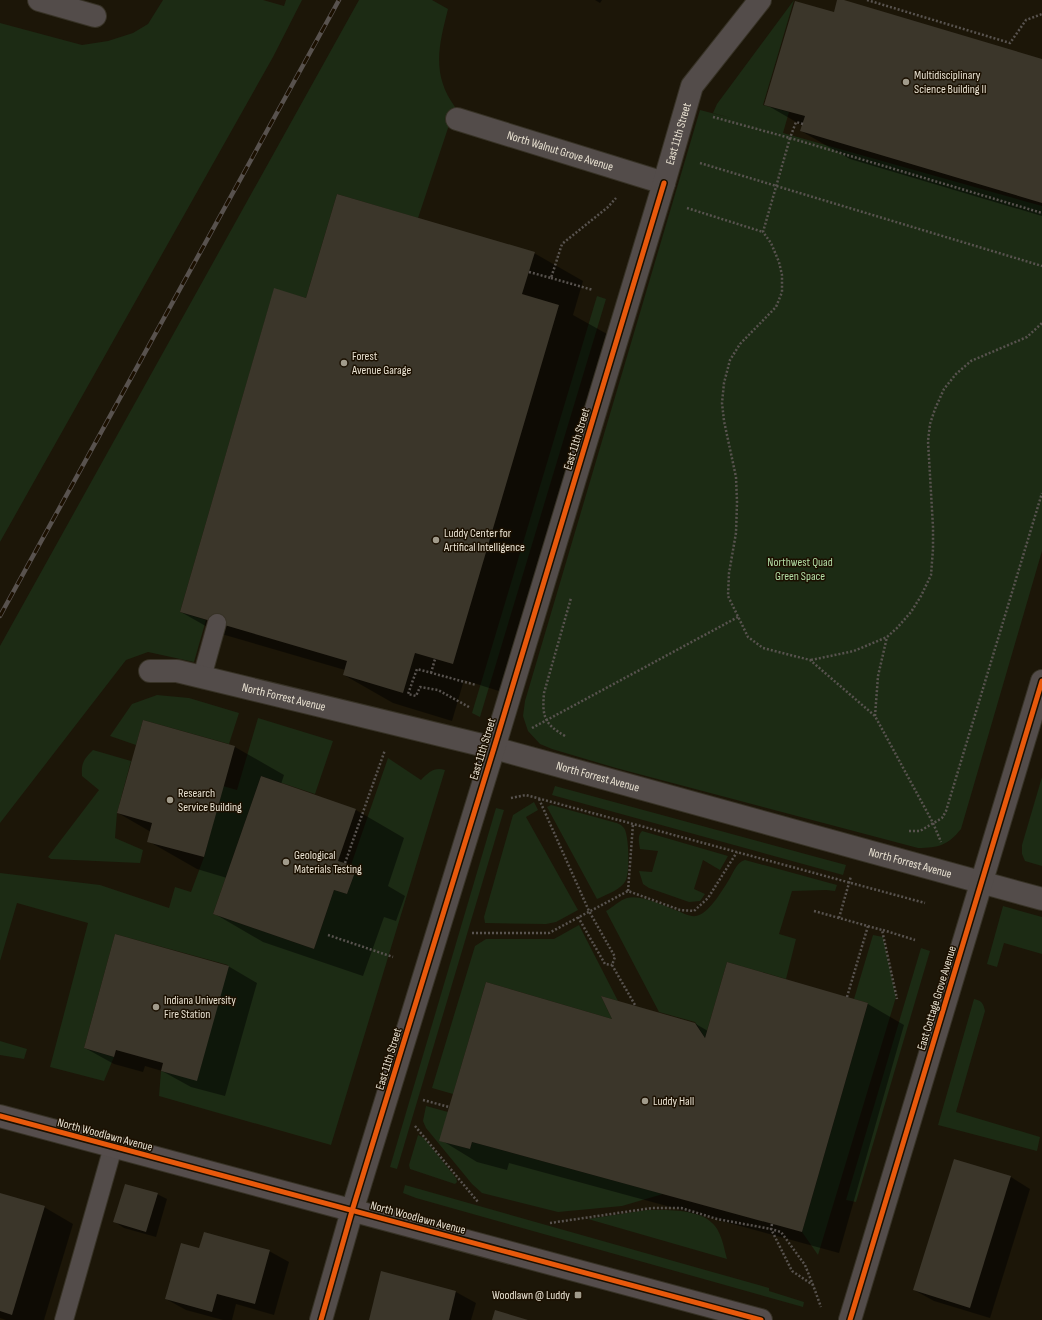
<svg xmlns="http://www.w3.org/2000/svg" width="1042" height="1320" font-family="'Sofia Sans Condensed',sans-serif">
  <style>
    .green { fill: #1c2b14 }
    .shadow { fill: #0007 }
    .building { fill: #3b362a }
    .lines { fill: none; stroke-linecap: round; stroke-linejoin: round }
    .lane-casing { stroke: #373226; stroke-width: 20 }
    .street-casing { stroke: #373226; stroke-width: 24 }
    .secondary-casing { stroke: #373226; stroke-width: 24 }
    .path { stroke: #58534f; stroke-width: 2.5; stroke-dasharray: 2 2; stroke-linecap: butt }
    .lane { stroke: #534c4a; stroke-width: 18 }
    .street { stroke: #534c4a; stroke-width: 22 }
    .secondary { stroke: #554d4c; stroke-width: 22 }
    .rail-casing { stroke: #58524e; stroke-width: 4.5 }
    .rail { stroke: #1b1000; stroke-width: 3; stroke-dasharray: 9; stroke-linecap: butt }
    .cycleway-casing { stroke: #1b1000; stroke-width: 8 }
    .cycleway { stroke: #e8590c; stroke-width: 5 }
    .poi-dot { fill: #a19b8b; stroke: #1b1000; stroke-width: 1.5 }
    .labels { text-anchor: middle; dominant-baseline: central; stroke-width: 3; stroke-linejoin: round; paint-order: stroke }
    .poi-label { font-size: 12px; fill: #e9e2d2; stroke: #1b1000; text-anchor: start }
    .street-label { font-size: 12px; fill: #e9e2d2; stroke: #1b1000 }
    .park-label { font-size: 12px; fill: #b3dea6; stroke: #1b1000 }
  </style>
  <rect width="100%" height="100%" fill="#1c1608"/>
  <!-- green -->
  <g class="green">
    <path d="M 163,0 L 263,0 L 284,6 L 286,0 L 302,0 L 273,57 L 0,542 L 0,23 L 82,45 L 108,41 L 133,33 L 148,24 Z"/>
    <path d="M 359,0 L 432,0 L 448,9 C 439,45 431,74 455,107 L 418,218 L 337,194 L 306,298 L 274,289 L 180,612 L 206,620 L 194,662 L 148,652 L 126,660 L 0,823 L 0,646 Z"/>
    <path d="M 794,0 L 763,105 L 789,112 L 783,133 L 1042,206 L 1042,551 L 961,829 C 948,845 939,848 918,848 L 616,768 L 552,749 L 540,744 L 528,731 L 523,716 L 525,701 L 700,110 L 731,118 L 713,113 L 717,104 Z"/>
    <path d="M 597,296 L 606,299 L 480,717 L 472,713 Z"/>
    <path d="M 157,695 L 189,698 L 239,713 L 229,744 L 143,720 L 136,745 L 110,736 L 132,704 Z"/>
    <path d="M 258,718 L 333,741 L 315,794 L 261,776 L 213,914 L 314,949 L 334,890 L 347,894 L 357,867 L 351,865 L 388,758 L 421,780 C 429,772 434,767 445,770 L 331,1145 L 159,1096 L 161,1071 L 197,1080 L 228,965 L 115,934 L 84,1048 L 114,1057 L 104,1081 L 50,1067 L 88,923 L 17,903 L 0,961 L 0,873 L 100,885 L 169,908 L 175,887 L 191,892 L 204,857 L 223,786 L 237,790 Z"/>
    <path d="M 93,750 L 131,761 L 117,813 L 115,838 L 143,850 L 140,863 L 51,859 L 48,857 L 99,790 L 82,776 C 81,763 84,759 93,750 Z"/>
    <path d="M 1042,777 L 1042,866 L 1025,861 L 1022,854 L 1022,845 Z"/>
    <path d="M 555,786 L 846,865 L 843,875 L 552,795 Z"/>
    <path d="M 534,802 L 538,810 L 526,817 L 578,910 L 556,922 L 546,924 L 485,923 L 484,917 L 513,815 Z"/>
    <path d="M 551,805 L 613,822 C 617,823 621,824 624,828 C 629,834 630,873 626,880 C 622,889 606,895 597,899 L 547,807 Z"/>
    <path d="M 496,808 L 504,810 L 397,1169 L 390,1167 Z"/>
    <path d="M 642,831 L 728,856 L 720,870 L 703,860 L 694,889 L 705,894 L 700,901 L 689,902 L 649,888 L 643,884 L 639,871 L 652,872 L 658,851 L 640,849 C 639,843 637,836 642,831 Z"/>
    <path d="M 745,860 L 837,885 L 835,891 L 826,890 L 792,891 L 779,934 L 796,939 L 786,979 L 727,962 L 705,1038 L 695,1022 L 659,1012 L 606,911 C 613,907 620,900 627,898 C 641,894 664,906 678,911 C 683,913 690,917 696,916 C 709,914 723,889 730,878 C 734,871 737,862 745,860 Z"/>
    <path d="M 1003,906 L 1042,917 L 1042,954 L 1004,943 L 997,967 L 987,964 Z"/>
    <path d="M 579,925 L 618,1001 L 601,996 L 612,1019 L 486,982 L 453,1094 L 432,1088 L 475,946 L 486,939 L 554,939 Z"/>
    <path d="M 873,935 L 883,937 L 896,997 L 818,1255 L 802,1232 L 868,1003 L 854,999 Z"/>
    <path d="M 921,948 L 930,951 L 856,1202 L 846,1200 Z"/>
    <path d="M 974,999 C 982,1001 983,1003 985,1011 L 956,1112 L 1040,1137 L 1037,1151 L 938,1125 Z"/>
    <path d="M 0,1041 L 27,1049 L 24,1059 L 0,1055 Z"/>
    <path d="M 426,1106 L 448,1112 L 440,1141 L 470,1149 L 472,1142 L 663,1194 L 622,1206 L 558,1212 L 482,1193 L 472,1184 L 426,1128 L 423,1121 Z"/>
    <path d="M 418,1135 L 424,1138 L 456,1178 L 457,1182 L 455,1184 L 410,1169 L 409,1165 Z"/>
    <path d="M 405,1185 L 769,1288 L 769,1291 L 804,1302 L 803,1307 L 416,1198 L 403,1193 Z"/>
    <path d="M 647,1210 C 667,1210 701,1208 715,1226 C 722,1235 724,1248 727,1259 L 588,1219 Z"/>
  </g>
  <!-- shadow -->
  <g class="shadow">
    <path d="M 595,0 L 602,0 L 600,3 Z"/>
    <path d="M 839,0 L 1042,60 L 1042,216 L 850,159 L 801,131 L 803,126 L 765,104 L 835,14 Z"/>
    <path d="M 534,253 L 583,281 L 573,315 L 607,334 L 502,692 L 464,680 L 452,721 L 393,703 L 344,675 L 345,670 L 218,633 L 181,612 L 307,299 Z"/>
    <path d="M 235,747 L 284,775 L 281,784 L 356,810 L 404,838 L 388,886 L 405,896 L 396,921 L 384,917 L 363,976 L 263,942 L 215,914 L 227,878 L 197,869 L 148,841 L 151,832 L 118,813 Z"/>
    <path d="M 727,963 L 868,1004 L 904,1025 L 839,1253 L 509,1163 L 507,1170 L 477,1162 L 441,1140 L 614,1021 L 694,1023 L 708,1031 Z"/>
    <path d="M 228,966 L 257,983 L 225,1096 L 191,1087 L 162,1071 L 145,1066 L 143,1072 L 114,1064 L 85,1048 Z"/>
    <path d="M 955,1160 L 1011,1177 L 1030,1189 L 990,1318 L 934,1301 L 914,1290 Z"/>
    <path d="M 0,1194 L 44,1207 L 73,1224 L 44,1320 L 6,1320 L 0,1318 Z"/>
    <path d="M 157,1194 L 167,1199 L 156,1237 L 124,1228 L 115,1222 Z"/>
    <path d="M 200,1250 L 269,1251 L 289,1262 L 274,1315 L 236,1304 L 232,1320 L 223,1320 L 186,1310 L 166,1299 Z"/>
    <path d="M 382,1272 L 456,1292 L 476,1303 L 471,1320 L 370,1320 Z"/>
  </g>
  <!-- building -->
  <g class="building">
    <path d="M 837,0 L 844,0 L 1042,59 L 1042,203 L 800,131 L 805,116 L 764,105 L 795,1 L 834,12 Z"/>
    <path d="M 337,194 L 535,252 L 522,294 L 559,305 L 453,664 L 415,653 L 403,693 L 343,675 L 347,661 L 180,612 L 274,288 L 306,298 Z"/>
    <path d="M 143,720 L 235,746 L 204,857 L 147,842 L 152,823 L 117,813 Z"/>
    <path d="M 261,776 L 356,809 L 338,861 L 357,867 L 347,894 L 334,890 L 314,949 L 213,914 Z"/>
    <path d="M 115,934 L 229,966 L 197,1081 L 161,1071 L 163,1063 L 116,1050 L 114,1057 L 84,1048 Z"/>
    <path d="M 727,962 L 868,1003 L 802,1232 L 472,1142 L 470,1149 L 439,1141 L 486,982 L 612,1019 L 601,996 L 695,1023 L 705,1038 Z"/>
    <path d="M 954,1159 L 1011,1176 L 970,1308 L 913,1290 Z"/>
    <path d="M 125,1184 L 158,1193 L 146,1232 L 113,1222 Z"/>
    <path d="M 0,1193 L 45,1206 L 12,1315 L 0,1311 Z"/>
    <path d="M 204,1232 L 270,1250 L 255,1304 L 217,1294 L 212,1312 L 165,1299 L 181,1243 L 199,1248 Z"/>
    <path d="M 381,1271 L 456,1291 L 449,1320 L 369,1320 Z"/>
    <path d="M 495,1310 L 528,1320 L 492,1320 Z"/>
  </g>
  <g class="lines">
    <defs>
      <g id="lane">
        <path d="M 202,677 L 217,623"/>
        <path d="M 64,1320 L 113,1147"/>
      </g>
      <g id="street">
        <path d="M 39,0 L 95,16"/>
        <path id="s1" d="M 457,119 L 664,183"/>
        <path id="s2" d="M 150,671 L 177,671 L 494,748 L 1042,899"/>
        <path id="s3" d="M 321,1320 L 352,1211 L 494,748 L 664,183 L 692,86 L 760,0"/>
        <path d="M 850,1320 L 1042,681"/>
      </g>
      <path id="secondary" d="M 0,1116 L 761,1320"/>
    </defs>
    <!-- lane casing -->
    <use href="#lane" class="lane-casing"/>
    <!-- street casing -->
    <use href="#street" class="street-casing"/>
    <!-- secondary casing -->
    <use href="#secondary" class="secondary-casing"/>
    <!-- path -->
    <g class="path">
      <path d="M 867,0 L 1010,43 L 1026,20 L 1042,14"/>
      <path d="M 713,117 L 790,138 L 763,232 L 771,243 L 779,262 L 782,275 L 782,292 L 776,307 L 740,344 L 730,360 L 724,383 L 722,403 L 724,421 L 736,477 L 737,502 L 736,533 L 729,573 L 728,596 L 748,637 L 763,648 L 810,660 L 875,716 L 933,823 L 941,842"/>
      <path d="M 803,124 L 796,122 L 790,138 L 1042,213"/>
      <path d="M 700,163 L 1042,266"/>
      <path d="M 687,208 L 763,232"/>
      <path d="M 529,272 L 551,278 L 562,244 L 608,207 L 616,198"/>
      <path d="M 551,278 L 593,290"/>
      <path d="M 811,660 L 854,651 L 887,637 L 897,628 L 911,612 L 921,596 L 931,575 L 933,549 L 933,527 L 928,441 L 930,424 L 935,409 L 944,389 L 956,374 L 971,361 L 1027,337 L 1042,323"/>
      <path d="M 431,673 L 435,659"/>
      <path d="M 469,707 L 438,690 L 420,687 L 416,696 L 408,694 L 417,669 L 476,685"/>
      <path d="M 875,716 L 878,676 L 887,637"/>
      <path d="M 532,728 L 738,617"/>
      <path d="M 565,736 C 544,724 542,716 544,693 L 571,598"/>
      <path d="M 511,798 L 526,795 L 925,903"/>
      <path d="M 539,799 L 589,911 L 615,957 L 612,965 L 635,1005"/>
      <path d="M 909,831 L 920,831 L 942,818 L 946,811 L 1042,493"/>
      <path d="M 345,863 L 385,750"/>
      <path d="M 628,891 L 633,824"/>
      <path d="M 814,911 L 882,930 L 897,999"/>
      <path d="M 578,917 L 605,964 L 612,965"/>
      <path d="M 839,918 L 851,876"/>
      <path d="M 883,930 L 915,940"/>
      <path d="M 472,933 L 549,933 L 628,891 L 680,910 L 694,911 L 708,898 L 737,852"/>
      <path d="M 328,935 L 393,957"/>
      <path d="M 847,997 L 868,926"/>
      <path d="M 423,1100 L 449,1107"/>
      <path d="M 415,1126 L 478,1202"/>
      <path d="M 550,1223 L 652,1208 L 681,1208 L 717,1219 L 771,1229 L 781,1232 L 805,1265 L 813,1285"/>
      <path d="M 772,1224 L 771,1229 L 792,1271 L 813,1285 L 821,1307"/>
    </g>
    <!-- lane -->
    <use href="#lane" class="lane"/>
    <!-- street -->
    <use href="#street" class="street"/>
    <!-- secondary -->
    <use href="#secondary" class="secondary"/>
    <defs>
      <path id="rail" d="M 0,616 L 339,0"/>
    </defs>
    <!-- rail casing -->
    <use href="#rail" class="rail-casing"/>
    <!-- rail -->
    <use href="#rail" class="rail"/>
    <defs>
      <g id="cycleway">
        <path d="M 0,1116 L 761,1320"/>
        <path d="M 321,1320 L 352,1211 L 494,748 L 664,183"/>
        <path d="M 850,1320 L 1042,681"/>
      </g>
    </defs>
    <!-- cycleway casing -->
    <use href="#cycleway" class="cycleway-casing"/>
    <!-- cycleway -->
    <use href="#cycleway" class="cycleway"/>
  </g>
  <!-- markers -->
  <g class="poi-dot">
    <circle cx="906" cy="82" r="4"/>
    <circle cx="344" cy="363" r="4"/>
    <circle cx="436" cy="540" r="4"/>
    <circle cx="170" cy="800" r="4"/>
    <circle cx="286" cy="862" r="4"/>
    <circle cx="156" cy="1007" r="4"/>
    <circle cx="645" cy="1101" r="4"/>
    <rect x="574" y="1291" width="8" height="8" rx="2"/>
  </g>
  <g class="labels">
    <!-- poi labels -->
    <g class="poi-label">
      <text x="914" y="75">Multidisciplinary<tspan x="914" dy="14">Science Building II</tspan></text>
      <text x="352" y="356">Forest<tspan x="352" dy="14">Avenue Garage</tspan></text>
      <text x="444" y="533">Luddy Center for<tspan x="444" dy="14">Artifical Intelligence</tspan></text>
      <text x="178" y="793">Research<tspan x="178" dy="14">Service Building</tspan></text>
      <text x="294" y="855">Geological<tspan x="294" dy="14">Materials Testing</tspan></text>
      <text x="164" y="1000">Indiana University<tspan x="164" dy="14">Fire Station</tspan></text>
      <text x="653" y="1101">Luddy Hall</text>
      <text x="570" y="1295" text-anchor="end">Woodlawn @ Luddy</text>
    </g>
    <!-- street labels -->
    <g class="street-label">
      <text stroke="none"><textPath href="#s3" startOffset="1239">East 11th Street</textPath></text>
      <text stroke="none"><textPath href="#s1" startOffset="108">North Walnut Grove Avenue</textPath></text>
      <text transform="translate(577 439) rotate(-73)">East 11th Street</text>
      <text stroke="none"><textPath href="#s2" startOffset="137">North Forrest Avenue</textPath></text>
      <text transform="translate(483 749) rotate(-73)">East 11th Street</text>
      <text stroke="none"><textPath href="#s2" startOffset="461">North Forrest Avenue</textPath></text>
      <text stroke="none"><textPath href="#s2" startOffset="785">North Forrest Avenue</textPath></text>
      <text transform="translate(937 998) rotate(-73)">East Cottage Grove Avenue</text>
      <text transform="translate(389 1059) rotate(-73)">East 11th Street</text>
      <text transform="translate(105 1135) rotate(15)">North Woodlawn Avenue</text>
      <text transform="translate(418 1218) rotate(15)">North Woodlawn Avenue</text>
    </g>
    <!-- park labels -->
    <g class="park-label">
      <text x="800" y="562">Northwest Quad<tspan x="800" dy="14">Green Space</tspan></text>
    </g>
  </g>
</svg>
